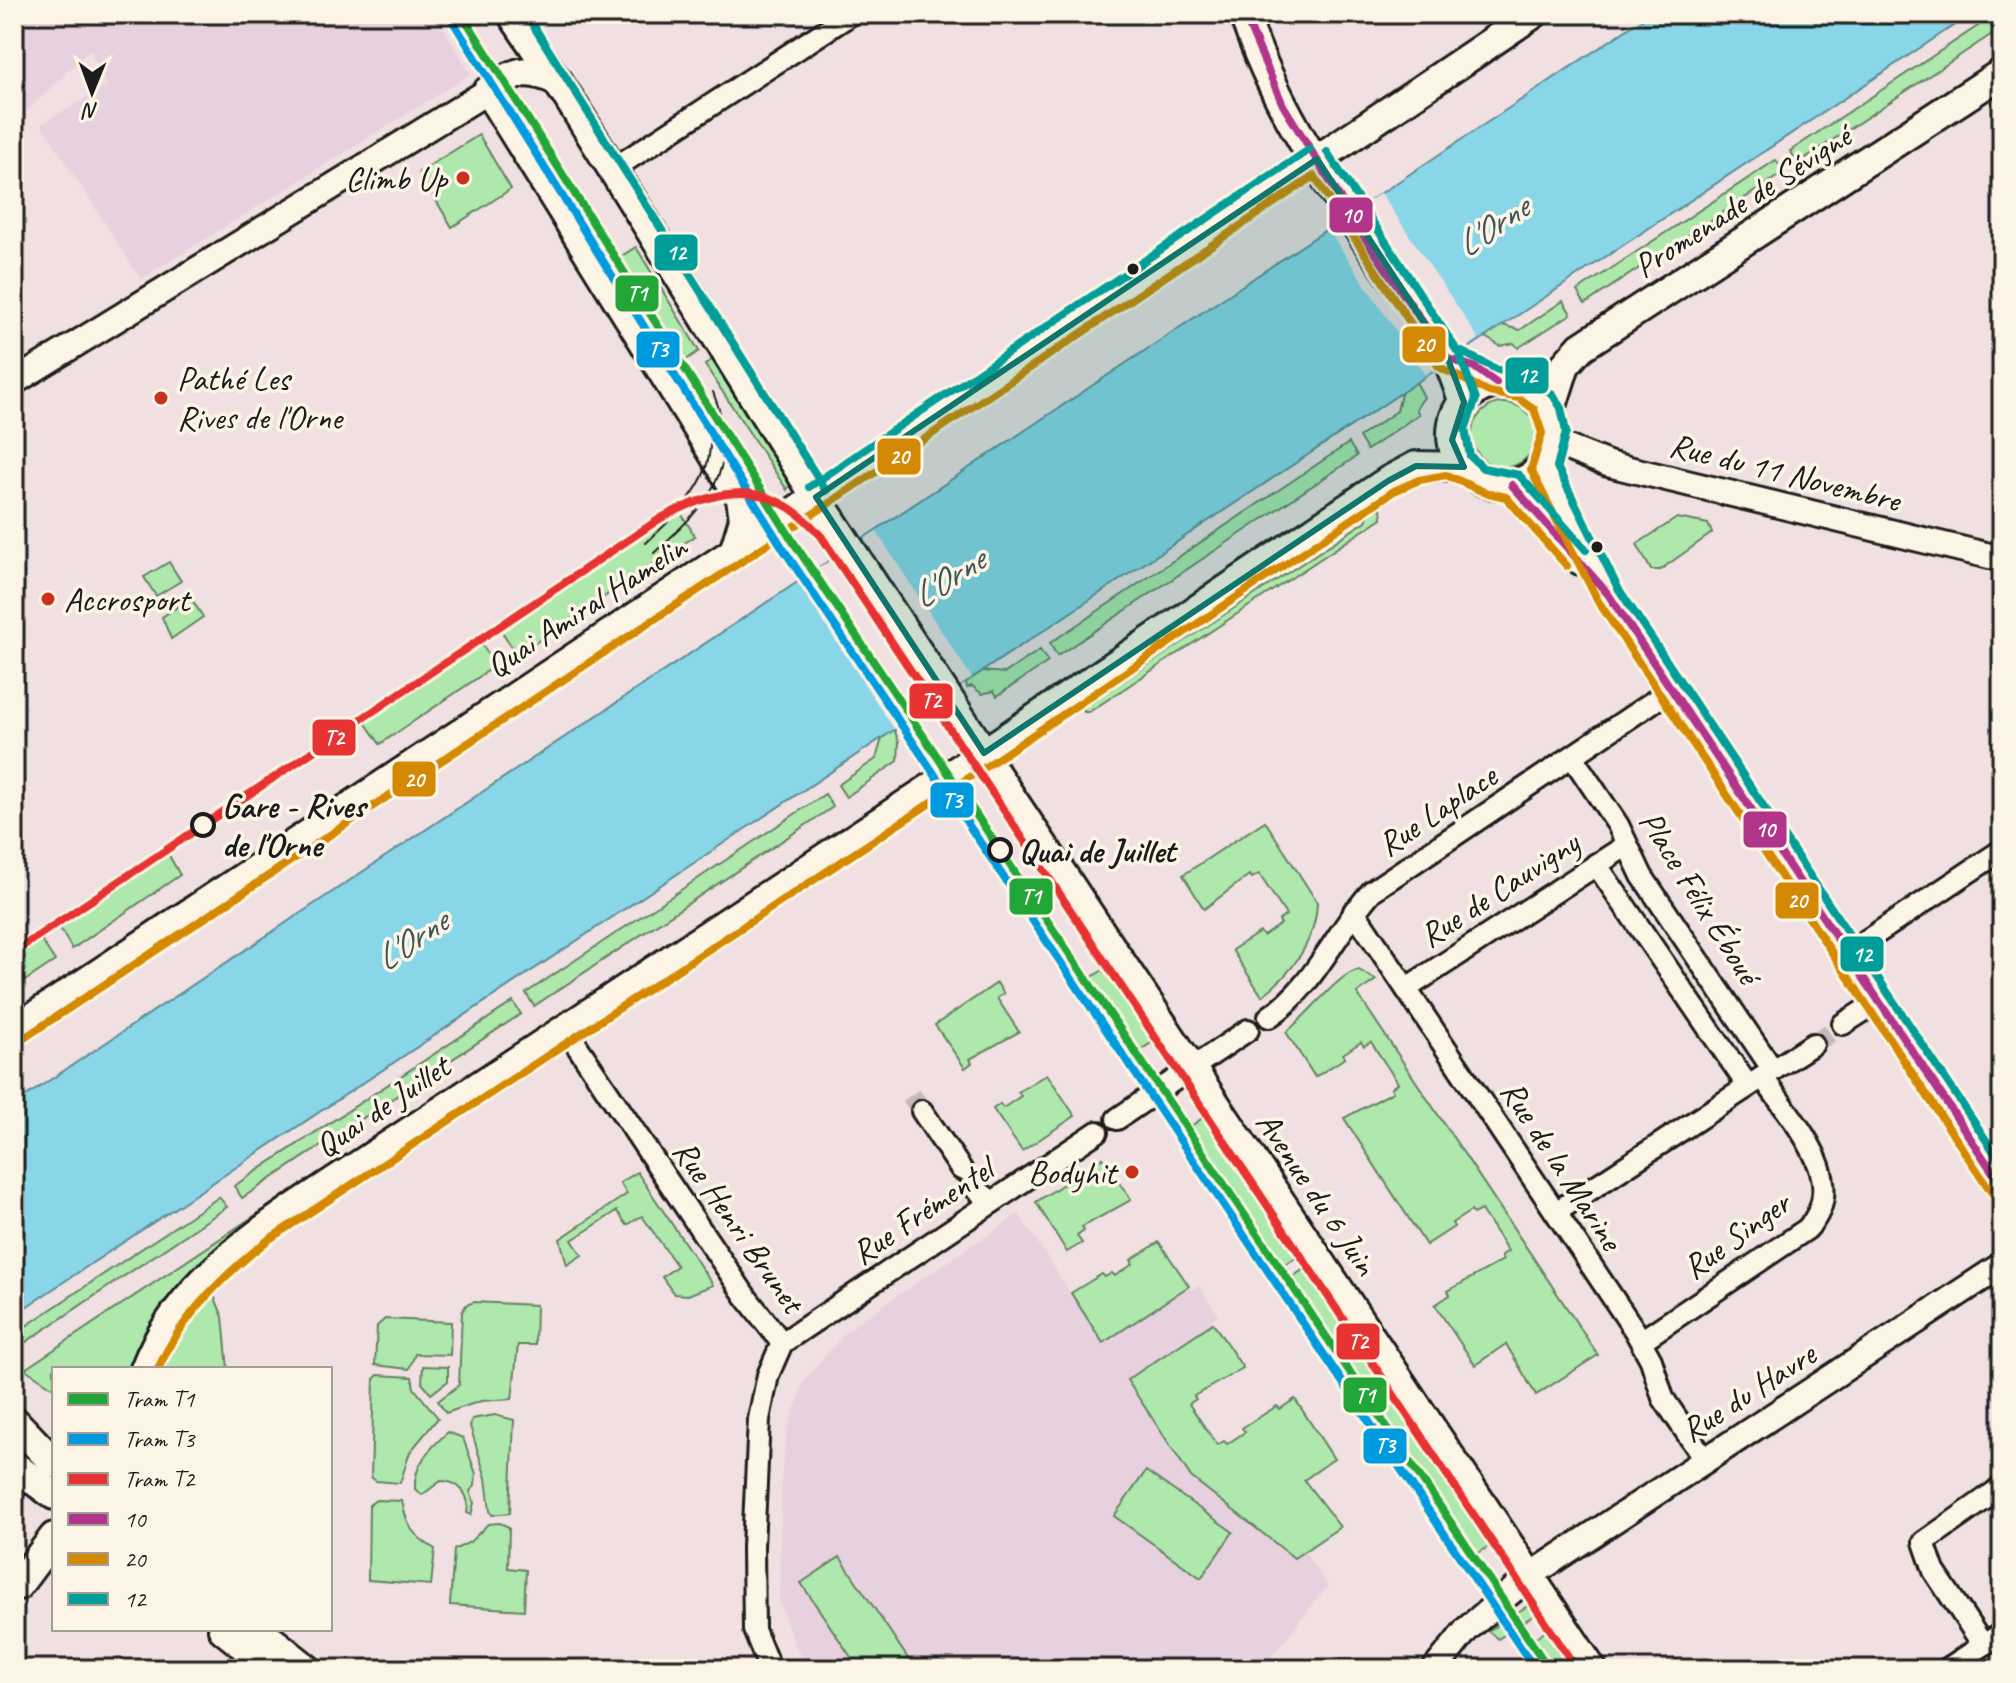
<svg xmlns="http://www.w3.org/2000/svg" width="2016" height="1683" font-family="Caveat,sans-serif">
  <style>
    .built { fill: #e8d1de }
    .green { fill: #aee8ac; stroke: #658264; stroke-width: 2 }
    .water { fill: #89d6e8; stroke: #5d8c96; stroke-width: 2 }
    .pier { fill: #f0e0e1 }
    .lines { fill: none; stroke-linecap: round; stroke-linejoin: round }
    .minor-tunnel { stroke: #c6b9ba; stroke-width: 20; stroke-dasharray: 20 10; stroke-linecap: butt }
    .minor-casing { stroke: #1c1c1c; stroke-width: 26 }
    .tertiary-casing { stroke: #1c1c1c; stroke-width: 30 }
    .secondary-casing { stroke: #1c1c1c; stroke-width: 34 }
    .minor { stroke: #fcf5e5; stroke-width: 20 }
    .tertiary { stroke: #fcf5e5; stroke-width: 24 }
    .secondary { stroke: #fcf5e5; stroke-width: 28 }
    .tram { stroke: #1c1c1c; stroke-width: 2 }
    .bus-1-casing { stroke: #fcf5e5; stroke-width: 14 }
    .bus-2-casing { stroke: #fcf5e5; stroke-width: 14 }
    .bus-3-casing { stroke: #fcf5e5; stroke-width: 14 }
    .bus-1 { stroke: #b0358b; stroke-width: 8 }
    .bus-2 { stroke: #d48904; stroke-width: 8 }
    .bus-3 { stroke: #009d99; stroke-width: 8 }
    .tram-1-casing { stroke: #fcf5e5; stroke-width: 14 }
    .tram-2-casing { stroke: #fcf5e5; stroke-width: 14 }
    .tram-3-casing { stroke: #fcf5e5; stroke-width: 14 }
    .tram-1 { stroke: #23a638; stroke-width: 8 }
    .tram-2 { stroke: #009adf; stroke-width: 8 }
    .tram-3 { stroke: #e73331; stroke-width: 8 }
    .marked { fill: #0f766e; fill-opacity: 0.2; stroke: #0f766e; stroke-width: 6; stroke-linejoin: round }
    .poi-dot { fill: #c8321e; stroke: #fcf5e5; stroke-width: 3 }
    .bus-dot { fill: #1c1c1c; stroke: #fcf5e5; stroke-width: 3 }
    .stop-dot { fill: #fcf5e5; stroke: #1c1c1c; stroke-width: 4 }
    .labels { text-anchor: middle; dominant-baseline: central; stroke-width: 7; stroke-linejoin: round; paint-order: stroke }
    .poi-label { font-size: 34px; fill: #1c1c1c; stroke: #fcf5e5; text-anchor: end }
    .street-label { font-size: 34px; fill: #1c1c1c; stroke: #fcf5e5 }
    .stop-label { font-size: 34px; font-weight: bold; fill: #1c1c1c; stroke: #fcf5e5; text-anchor: start }
    .water-label { font-size: 36px; font-style: italic; fill: #3d5459; stroke: #fcf5e5 }
    .line-badge { stroke: #fcf5e5; stroke-width: 3 }
    .badge-label { font-size: 22px; text-anchor: middle; font-weight: bold; fill: #fff }
  </style>
  <rect width="100%" height="100%" fill="#f0e0e1"/>
  <filter id="ink" filterUnits="userSpaceOnUse"><feTurbulence type="fractalNoise" baseFrequency=".0125" numOctaves="2"/><feDisplacementMap in="SourceGraphic" scale="16" xChannelSelector="R" yChannelSelector="G"/><feConvolveMatrix kernelMatrix="1 2 1 2 8 2 1 2 1" color-interpolation-filters="sRGB"/></filter>
  <g filter="url(#ink)">
    <!-- built -->
    <g class="built">
      <path d="M 14,14 L 435,14 L 471,74 L 141,279 L 41,124 L 107,86 L 90,50 L 14,124 Z"/>
      <path d="M 1019,1214 L 1103,1343 L 1189,1286 L 1192,1290 L 1199,1285 L 1218,1315 L 1211,1320 L 1213,1323 L 1128,1380 L 1191,1477 L 1294,1557 L 1304,1551 L 1328,1586 L 1261,1669 L 808,1669 L 795,1646 L 779,1601 L 782,1468 L 787,1431 L 805,1379 L 845,1333 L 867,1316 Z"/>
    </g>
    <!-- green -->
    <g class="green">
      <path d="M 1987,20 L 1995,32 L 1798,163 L 1790,151 Z"/>
      <path d="M 479,135 L 511,189 L 452,227 L 419,172 Z"/>
      <path d="M 1776,160 L 1784,172 L 1585,304 L 1577,291 Z"/>
      <path d="M 636,247 L 699,351 L 669,372 L 604,267 Z"/>
      <path d="M 1563,301 L 1571,314 L 1518,348 L 1514,343 L 1500,346 L 1485,337 L 1479,339 L 1502,325 L 1520,330 Z"/>
      <path d="M 714,358 L 790,484 L 787,490 L 705,365 Z"/>
      <path d="M 1415,380 L 1424,397 L 1416,409 L 1419,414 L 1367,450 L 1359,437 L 1397,411 L 1402,390 Z"/>
      <circle cx="1504" cy="435" r="32"/>
      <path d="M 1349,443 L 1357,456 L 1057,656 L 1050,643 Z"/>
      <path d="M 676,505 L 695,536 L 517,655 L 499,627 L 667,517 Z"/>
      <path d="M 1381,508 L 1382,518 L 1089,712 L 1084,712 L 1083,708 L 1366,521 L 1370,512 Z"/>
      <path d="M 1677,518 L 1708,524 L 1712,533 L 1660,570 L 1651,570 L 1637,544 Z"/>
      <path d="M 169,562 L 181,581 L 156,596 L 144,577 Z"/>
      <path d="M 191,598 L 203,617 L 171,639 L 162,617 Z"/>
      <path d="M 480,641 L 495,666 L 380,744 L 362,718 Z"/>
      <path d="M 1040,650 L 1048,662 L 997,696 L 994,691 L 982,694 L 972,686 L 967,688 L 966,682 L 982,671 L 1005,673 Z"/>
      <path d="M 894,729 L 899,742 L 898,761 L 846,797 L 838,785 L 876,759 L 882,738 Z"/>
      <path d="M 825,794 L 833,807 L 534,1006 L 526,993 Z"/>
      <path d="M 1265,821 L 1317,902 C 1316,940 1292,974 1262,996 L 1232,950 L 1260,932 L 1263,936 L 1281,924 L 1279,920 L 1286,915 L 1259,874 L 1252,878 L 1249,875 L 1204,909 L 1183,875 Z"/>
      <path d="M 166,850 L 180,875 L 72,949 L 57,923 Z"/>
      <path d="M 38,935 L 55,961 L 14,988 L 14,951 Z"/>
      <path d="M 1103,970 L 1153,1042 L 1124,1060 L 1076,987 Z"/>
      <path d="M 1359,970 L 1376,980 L 1357,993 L 1598,1355 L 1536,1395 L 1506,1344 L 1475,1365 L 1435,1305 L 1450,1295 L 1448,1291 L 1503,1260 L 1501,1256 L 1508,1251 L 1481,1210 L 1473,1214 L 1471,1211 L 1452,1223 L 1454,1227 L 1426,1245 L 1344,1118 L 1393,1092 L 1391,1088 L 1398,1083 L 1371,1042 L 1364,1046 L 1361,1042 L 1343,1054 L 1345,1058 L 1315,1077 L 1286,1032 C 1306,1018 1340,971 1359,970 Z"/>
      <path d="M 997,983 L 1004,994 L 997,998 L 1019,1032 L 970,1059 L 972,1063 L 965,1068 L 935,1025 Z"/>
      <path d="M 513,1002 L 521,1014 L 242,1198 L 234,1186 Z"/>
      <path d="M 1047,1074 L 1075,1116 L 1022,1151 L 993,1109 L 1000,1104 L 1003,1108 L 1021,1096 L 1018,1092 Z"/>
      <path d="M 1204,1117 L 1297,1257 L 1268,1275 L 1174,1138 Z"/>
      <path d="M 1103,1158 L 1131,1200 L 1082,1227 L 1084,1231 L 1077,1236 L 1082,1243 L 1067,1252 L 1036,1202 Z"/>
      <path d="M 637,1172 L 713,1285 L 688,1295 L 674,1294 L 662,1277 L 677,1266 L 642,1216 L 627,1225 L 617,1211 L 572,1240 L 582,1255 L 567,1265 L 560,1239 L 627,1194 L 620,1183 Z"/>
      <path d="M 219,1197 L 227,1207 L 14,1350 L 14,1325 L 26,1326 Z"/>
      <path d="M 281,1198 L 285,1204 L 131,1369 L 54,1369 L 54,1388 L 25,1369 Z"/>
      <path d="M 1159,1242 L 1189,1286 L 1103,1343 L 1071,1293 L 1102,1274 L 1105,1277 L 1112,1273 L 1115,1276 L 1133,1264 L 1131,1260 Z"/>
      <path d="M 1304,1269 L 1488,1547 L 1463,1563 L 1277,1288 Z"/>
      <path d="M 213,1293 L 223,1317 L 228,1369 L 159,1369 L 193,1310 Z"/>
      <path d="M 474,1302 L 536,1305 L 535,1345 L 518,1345 L 512,1399 L 481,1401 L 446,1413 L 438,1401 L 459,1385 L 462,1312 L 466,1305 Z"/>
      <path d="M 385,1319 L 451,1322 L 450,1355 L 415,1354 L 409,1369 L 375,1365 L 377,1326 Z"/>
      <path d="M 1213,1323 L 1243,1368 L 1194,1396 L 1196,1399 L 1189,1404 L 1217,1445 L 1224,1441 L 1227,1444 L 1245,1432 L 1242,1428 L 1277,1406 L 1280,1409 L 1295,1399 L 1334,1459 L 1304,1480 L 1340,1527 L 1294,1558 L 1191,1477 L 1127,1380 Z"/>
      <path d="M 423,1366 L 448,1367 L 448,1381 L 431,1394 L 422,1383 Z"/>
      <path d="M 378,1375 L 412,1377 L 414,1388 L 438,1418 L 410,1452 L 400,1483 L 376,1481 L 371,1477 L 374,1379 Z"/>
      <path d="M 495,1415 L 514,1420 L 510,1513 L 492,1515 L 490,1511 L 486,1478 L 470,1426 L 472,1419 Z"/>
      <path d="M 448,1432 L 463,1438 L 476,1474 L 475,1486 L 470,1491 L 474,1503 L 471,1515 L 467,1513 C 471,1495 459,1481 441,1481 L 422,1495 L 415,1489 C 413,1465 431,1447 448,1432 Z"/>
      <path d="M 1146,1471 L 1233,1532 L 1201,1578 L 1114,1516 Z"/>
      <path d="M 376,1500 L 402,1501 C 407,1527 412,1535 435,1549 L 431,1585 L 368,1580 L 369,1505 Z"/>
      <path d="M 488,1524 L 500,1523 L 509,1527 L 508,1568 L 526,1570 L 524,1610 L 450,1605 L 454,1550 L 470,1542 Z"/>
      <path d="M 840,1557 L 909,1660 L 896,1669 L 859,1669 L 801,1583 Z"/>
      <path d="M 1529,1605 L 1542,1610 L 1498,1639 L 1488,1631 Z"/>
      <path d="M 1551,1628 L 1580,1669 L 1532,1669 L 1518,1649 Z"/>
    </g>
    <!-- water -->
    <path class="water" d="M 1650,14 L 1971,14 L 14,1315 L 14,1104 Z"/>
    <!-- pier -->
    <g class="pier">
      <path d="M 1381,193 L 1479,339 L 1425,374 L 1327,228 Z"/>
      <path d="M 876,531 L 972,678 L 894,729 L 797,582 Z"/>
    </g>
    <g class="lines">
      <!-- minor-tunnel -->
      <g class="minor-tunnel">
        <path d="M 1813,1044 L 1843,1024"/>
        <path d="M 911,1095 L 922,1111"/>
      </g>
      <defs>
        <g id="minor">
          <path d="M 613,169 L 851,14"/>
          <path d="M 1573,758 L 1618,825 L 1642,876 L 1773,1070"/>
          <path d="M 1596,864 L 1748,1086"/>
          <path d="M 1354,911 L 1635,1331 L 1651,1360 L 1663,1398 L 1705,1460"/>
          <path d="M 1846,954 L 2002,850"/>
          <path d="M 1407,988 L 1627,845"/>
          <path d="M 1269,1017 C 1315,986 1335,932 1372,891 L 1672,689"/>
          <path d="M 1843,1024 L 1879,1001"/>
          <path d="M 565,1028 L 746,1297 L 782,1343"/>
          <path d="M 922,1111 L 961,1169"/>
          <path d="M 1117,1119 L 1248,1030"/>
          <path d="M 971,1185 L 992,1202"/>
          <path d="M 1556,1212 L 1813,1044"/>
          <path d="M 1641,1341 L 1807,1229 C 1853,1180 1791,1121 1763,1077"/>
          <path d="M 1983,1645 L 1934,1571 L 1924,1542 L 2002,1487"/>
          <path d="M 770,1669 L 754,1630 L 753,1547 L 759,1419 L 768,1375 L 782,1343 L 1097,1132"/>
          <path d="M 1947,1669 L 2002,1633"/>
        </g>
        <g id="tertiary">
          <path d="M 14,382 L 488,91"/>
          <path d="M 1555,443 L 1608,464 L 2002,559"/>
          <path d="M 1543,467 L 1608,594 L 2002,1186"/>
          <path d="M 1512,485 L 1580,562"/>
          <path d="M 984,753 L 1594,1669"/>
          <path d="M 1435,1669 L 1467,1629 L 1531,1575 L 2002,1265"/>
        </g>
        <g id="secondary">
          <path d="M 512,14 L 569,99 L 816,497 L 984,753"/>
          <path d="M 1244,14 C 1284,138 1377,251 1448,359 L 1464,402"/>
          <path d="M 558,81 C 525,66 516,71 488,91 L 741,498 L 744,519 L 734,552"/>
          <circle cx="1503" cy="434" r="51"/>
          <path d="M 1550,412 L 1565,365 L 1581,347 L 2002,73"/>
          <path d="M 14,1030 L 845,478 L 1533,14"/>
          <path d="M 145,1369 C 172,1298 233,1250 294,1208 L 984,753 L 1388,481 L 1416,466 L 1464,467"/>
          <path d="M 14,1421 L 54,1463"/>
          <path d="M 14,1466 L 54,1495"/>
          <path d="M 18,1585 L 54,1537"/>
          <path d="M 223,1629 L 273,1669"/>
          <path d="M 257,1629 L 307,1669"/>
        </g>
      </defs>
      <!-- minor casing -->
      <use href="#minor" class="minor-casing"/>
      <!-- tertiary casing -->
      <use href="#tertiary" class="tertiary-casing"/>
      <!-- secondary casing -->
      <use href="#secondary" class="secondary-casing"/>
      <!-- minor -->
      <use href="#minor" class="minor"/>
      <!-- tertiary -->
      <use href="#tertiary" class="tertiary"/>
      <!-- secondary -->
      <use href="#secondary" class="secondary"/>
      <!-- tram -->
      <g class="tram">
        <path d="M 646,543 C 697,496 729,462 698,391"/>
        <path d="M 654,553 C 708,503 744,469 713,392"/>
      </g>
      <defs>
        <g id="bus-1">
          <path d="M 1244,14 L 1283,105 L 1363,235 L 1448,359 L 1474,367 L 1496,383"/>
          <path d="M 1512,485 L 1608,594 L 2002,1186"/>
        </g>
        <g id="bus-2">
          <path d="M 21,1040 L 852,488 L 1314,176 L 1439,367 L 1489,392 L 1519,398 L 1534,409 L 1542,433 L 1531,470 L 1598,601 L 1992,1193"/>
          <path d="M 158,1369 C 182,1315 223,1276 268,1240 L 991,763 L 1394,491 L 1419,480 L 1446,475 L 1484,492 L 1506,497 L 1567,566"/>
        </g>
        <g id="bus-3">
          <path d="M 526,14 L 826,491"/>
          <path d="M 1327,152 L 1456,349 L 1498,370 L 1529,376 L 1553,395 L 1561,408 L 1566,432 L 1557,467 L 1618,588 L 2002,1164"/>
          <path d="M 1428,307 L 1459,354 L 1476,399 L 1465,429 L 1470,456 L 1483,468 L 1519,475 L 1586,550"/>
          <path d="M 809,487 L 1310,149"/>
        </g>
      </defs>
      <!-- bus-1 casing -->
      <use href="#bus-1" class="bus-1-casing"/>
      <!-- bus-2 casing -->
      <use href="#bus-2" class="bus-2-casing"/>
      <!-- bus-3 casing -->
      <use href="#bus-3" class="bus-3-casing"/>
      <!-- bus-1 -->
      <use href="#bus-1" class="bus-1"/>
      <!-- bus-2 -->
      <use href="#bus-2" class="bus-2"/>
      <!-- bus-3 -->
      <use href="#bus-3" class="bus-3"/>
      <defs>
        <path id="tram-1" d="M 462,14 L 794,543 L 1549,1669"/>
        <path id="tram-2" d="M 452,20 L 784,550 L 1535,1669"/>
        <path id="tram-3" d="M 14,952 L 661,518 C 724,485 772,479 821,536 L 1572,1662"/>
      </defs>
      <!-- tram-1 casing -->
      <use href="#tram-1" class="tram-1-casing"/>
      <!-- tram-2 casing -->
      <use href="#tram-2" class="tram-2-casing"/>
      <!-- tram-3 casing -->
      <use href="#tram-3" class="tram-3-casing"/>
      <!-- tram-1 -->
      <use href="#tram-1" class="tram-1"/>
      <!-- tram-2 -->
      <use href="#tram-2" class="tram-2"/>
      <!-- tram-3 -->
      <use href="#tram-3" class="tram-3"/>
    </g>
  </g>
  <!-- marked area -->
  <path class="marked" d="M 1317,159 L 1448,359 L 1464,402 L 1452,440 L 1464,467 L 1416,466 L 1388,481 L 984,753 L 816,497 Z"/>
  <!-- markers -->
  <g class="poi-dot">
    <circle cx="463" cy="178" r="8"/>
    <circle cx="161" cy="398" r="8"/>
    <circle cx="48" cy="599" r="8"/>
    <circle cx="1132" cy="1172" r="8"/>
  </g>
  <g class="bus-dot">
    <circle cx="1133" cy="269" r="7"/>
    <circle cx="1597" cy="547" r="7"/>
  </g>
  <g class="stop-dot">
    <circle cx="203" cy="825" r="11"/>
    <circle cx="1000" cy="850" r="11"/>
  </g>
  <g class="labels">
    <!-- poi labels -->
    <g class="poi-label">
      <text x="447" y="178">Climb Up</text>
      <text x="177" y="378" text-anchor="start">Pathé Les<tspan x="177" dy="39">Rives de l'Orne</tspan></text>
      <text x="64" y="599" text-anchor="start">Accrosport</text>
      <text x="1116" y="1172">Bodyhit</text>
    </g>
    <!-- street labels -->
    <g class="street-label">
      <text transform="translate(1742 201) rotate(-33)">Promenade de Sévigné</text>
      <text transform="translate(1785 472) rotate(14)">Rue du 11 Novembre</text>
      <text transform="translate(586 606) rotate(-33)">Quai Amiral Hamelin</text>
      <text transform="translate(1437 810) rotate(-34)">Rue Laplace</text>
      <text transform="translate(1499 889) rotate(-33)">Rue de Cauvigny</text>
      <text transform="translate(1700 897) rotate(58)">Place Félix Éboué</text>
      <text transform="translate(382 1106) rotate(-34)">Quai de Juillet</text>
      <text transform="translate(1562 1165) rotate(57)">Rue de la Marine</text>
      <text transform="translate(1317 1193) rotate(56)">Avenue du 6 Juin</text>
      <text transform="translate(922 1211) rotate(-34)">Rue Frémentel</text>
      <text transform="translate(739 1226) rotate(55)">Rue Henri Brunet</text>
      <text transform="translate(1736 1235) rotate(-36)">Rue Singer</text>
      <text transform="translate(1748 1392) rotate(-33)">Rue du Havre</text>
    </g>
    <!-- stop labels -->
    <g class="stop-label">
      <text x="222" y="805">Gare - Rives<tspan x="222" dy="39">de l'Orne</tspan></text>
      <text x="1019" y="850">Quai de Juillet</text>
    </g>
    <!-- water labels -->
    <g class="water-label">
      <text transform="translate(1492 226) rotate(-34)">L'Orne</text>
      <text transform="translate(948 578) rotate(-33)">L'Orne</text>
      <text transform="translate(411 940) rotate(-34)">L'Orne</text>
    </g>
  </g>
  <g class="line-badge">
    <rect x="1328" y="196" width="46" height="38" rx="8" fill="#b0358b"/>
    <rect x="653" y="233" width="46" height="39" rx="8" fill="#009d99"/>
    <rect x="614" y="274" width="46" height="39" rx="8" fill="#23a638"/>
    <rect x="1401" y="325" width="46" height="39" rx="8" fill="#d48904"/>
    <rect x="635" y="330" width="46" height="39" rx="8" fill="#009adf"/>
    <rect x="1504" y="356" width="46" height="39" rx="8" fill="#009d99"/>
    <rect x="876" y="437" width="46" height="39" rx="8" fill="#d48904"/>
    <rect x="908" y="682" width="46" height="38" rx="8" fill="#e73331"/>
    <rect x="311" y="718" width="46" height="39" rx="8" fill="#e73331"/>
    <rect x="391" y="760" width="46" height="38" rx="8" fill="#d48904"/>
    <rect x="929" y="781" width="46" height="38" rx="8" fill="#009adf"/>
    <rect x="1742" y="810" width="46" height="39" rx="8" fill="#b0358b"/>
    <rect x="1008" y="877" width="46" height="39" rx="8" fill="#23a638"/>
    <rect x="1774" y="881" width="46" height="39" rx="8" fill="#d48904"/>
    <rect x="1839" y="935" width="46" height="38" rx="8" fill="#009d99"/>
    <rect x="1335" y="1322" width="46" height="39" rx="8" fill="#e73331"/>
    <rect x="1342" y="1376" width="46" height="38" rx="8" fill="#23a638"/>
    <rect x="1362" y="1427" width="46" height="38" rx="8" fill="#009adf"/>
  </g>
  <g class="badge-label">
    <text x="1351" y="223">10</text>
    <text x="676" y="260">12</text>
    <text x="637" y="301">T1</text>
    <text x="1424" y="352">20</text>
    <text x="658" y="357">T3</text>
    <text x="1527" y="383">12</text>
    <text x="899" y="464">20</text>
    <text x="931" y="708">T2</text>
    <text x="334" y="745">T2</text>
    <text x="414" y="787">20</text>
    <text x="952" y="808">T3</text>
    <text x="1765" y="837">10</text>
    <text x="1031" y="904">T1</text>
    <text x="1797" y="908">20</text>
    <text x="1862" y="962">12</text>
    <text x="1358" y="1349">T2</text>
    <text x="1365" y="1403">T1</text>
    <text x="1385" y="1453">T3</text>
  </g>
  <!-- margin -->
  <rect width="2016" height="1683" fill="none" stroke="#fcf5e5" stroke-width="48"/>
  <rect x="24" y="24" width="1968" height="1635" fill="none" stroke="#1c1c1c" stroke-width="3" filter="url(#ink)"/>
  <!-- legend -->
  <rect x="52" y="1367" width="280" height="264" fill="#fcf5e5" stroke="#a29e95" stroke-width="2"/>
  <rect x="68" y="1393" width="40" height="12" fill="#23a638" stroke="#a29e95" stroke-width="2"/>
  <text x="124" y="1407" font-size="24" fill="#1c1c1c">Tram T1</text>
  <rect x="68" y="1433" width="40" height="12" fill="#009adf" stroke="#a29e95" stroke-width="2"/>
  <text x="124" y="1447" font-size="24" fill="#1c1c1c">Tram T3</text>
  <rect x="68" y="1473" width="40" height="12" fill="#e73331" stroke="#a29e95" stroke-width="2"/>
  <text x="124" y="1487" font-size="24" fill="#1c1c1c">Tram T2</text>
  <rect x="68" y="1513" width="40" height="12" fill="#b0358b" stroke="#a29e95" stroke-width="2"/>
  <text x="124" y="1527" font-size="24" fill="#1c1c1c">10</text>
  <rect x="68" y="1553" width="40" height="12" fill="#d48904" stroke="#a29e95" stroke-width="2"/>
  <text x="124" y="1567" font-size="24" fill="#1c1c1c">20</text>
  <rect x="68" y="1593" width="40" height="12" fill="#009d99" stroke="#a29e95" stroke-width="2"/>
  <text x="124" y="1607" font-size="24" fill="#1c1c1c">12</text>
  <!-- north arrow -->
  <g transform="translate(92 92) rotate(181)" stroke="#fcf5e5" stroke-width="6" paint-order="stroke">
  <path d="M0-6L14 30L0 20L-14 30Z" fill="#1c1c1c"/>
  <text y="-12" font-size="22" font-weight="bold" text-anchor="middle" fill="#1c1c1c">N</text>
  </g>
</svg>
